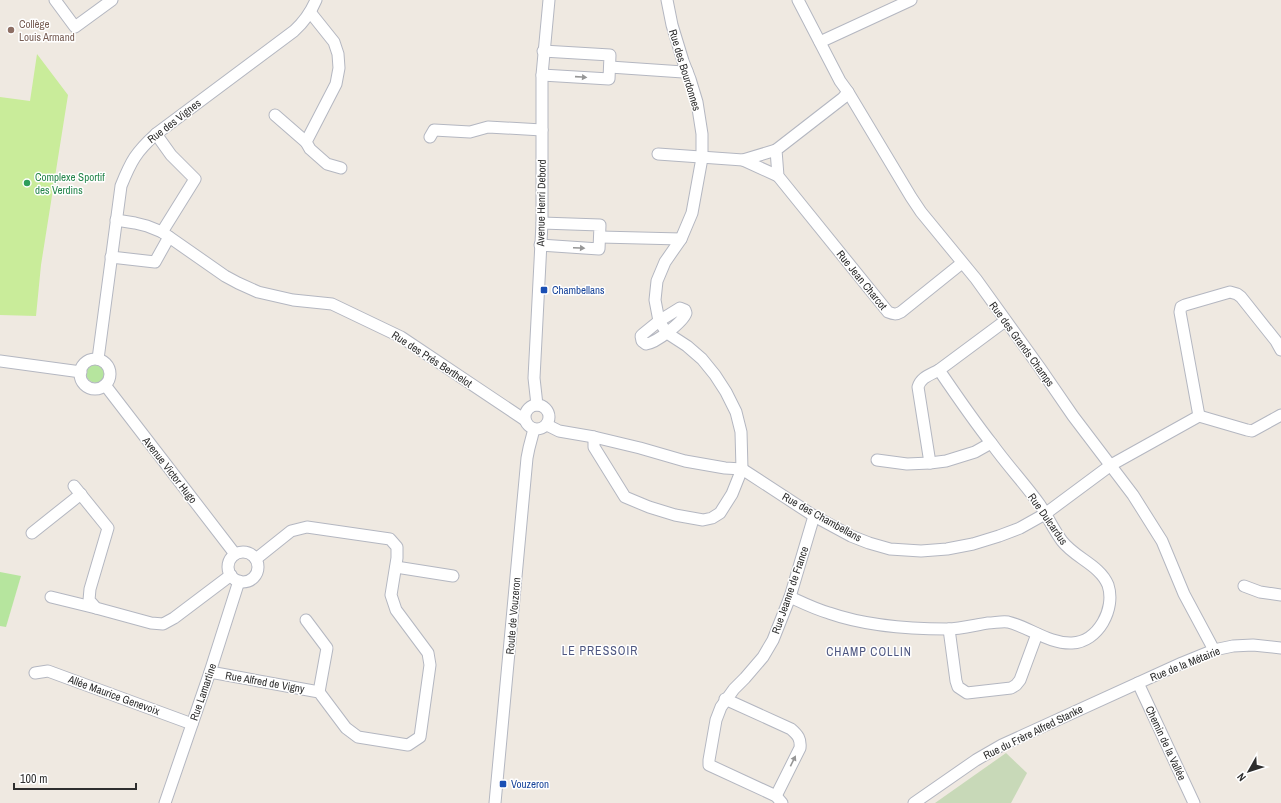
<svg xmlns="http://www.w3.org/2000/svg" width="1281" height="803" font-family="'Archivo Narrow',sans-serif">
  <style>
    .green { fill: #b6e59e }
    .cemetery { fill: #c8d9b8 }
    .pitch { fill: #c9ec9a }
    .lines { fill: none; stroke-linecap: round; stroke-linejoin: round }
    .minor-casing { stroke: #b4b7c1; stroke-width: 13 }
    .minor { stroke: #fff; stroke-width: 11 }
    .oneway { fill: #969696 }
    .education-dot { fill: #8d6e63; stroke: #fff; stroke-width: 1.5 }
    .leisure-dot { fill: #2e9e5b; stroke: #fff; stroke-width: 1.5 }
    .transit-dot { fill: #1a4fb4; stroke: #fff; stroke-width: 1.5 }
    .labels { text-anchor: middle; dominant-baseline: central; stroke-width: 3; stroke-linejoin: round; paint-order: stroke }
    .education-label { font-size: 11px; fill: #785e54; stroke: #fff; text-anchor: start }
    .street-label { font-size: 11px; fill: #2e2e2e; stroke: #fff }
    .leisure-label { font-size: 11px; fill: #27864d; stroke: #fff; text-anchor: start }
    .transit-label { font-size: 11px; fill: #164399; stroke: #fff; text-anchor: start }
    .neighbourhood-label { font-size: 12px; letter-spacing: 1px; fill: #4d5680; stroke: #fff }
  </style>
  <rect width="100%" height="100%" fill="#efe9e1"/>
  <!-- green -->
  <g class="green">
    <circle cx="96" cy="373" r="10"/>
    <path d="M 0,572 L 21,576 L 6,627 L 0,626 Z"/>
  </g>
  <!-- cemetery -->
  <path class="cemetery" d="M 1006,753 L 1027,773 L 1011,803 L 935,803 Z"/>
  <!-- pitch -->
  <path class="pitch" d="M 37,54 L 68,95 L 41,265 L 36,316 L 0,315 L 0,97 L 30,101 Z"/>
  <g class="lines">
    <defs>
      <g id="minor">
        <path d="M 55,0 L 75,27 L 112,0"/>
        <path d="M 798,0 L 840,81 L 848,92 L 911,197 L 921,212 L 976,279 L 1040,368 L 1073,416 L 1133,495 L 1162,541 L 1184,594 L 1214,650"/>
        <path d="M 310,12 L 334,42 L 338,54 L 339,68 L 336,84 L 306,142 L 310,149 L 327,164 L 341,168"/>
        <path d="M 820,42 L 911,0"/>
        <path d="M 610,67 L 683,72 L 687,71"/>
        <path d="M 542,75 L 609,79 L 610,55 L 543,51"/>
        <path d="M 848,92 L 843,98 L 776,150 L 778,176 L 888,312 C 893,314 896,315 901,312 L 962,263"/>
        <path d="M 275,115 L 306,142"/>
        <path d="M 156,134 L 171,155 L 195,179 L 162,232"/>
        <path d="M 430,137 L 434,130 L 470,132 L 488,127 L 542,130"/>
        <path d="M 658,154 L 743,160 L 776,150"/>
        <path d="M 743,160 L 778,176"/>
        <path d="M 116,220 L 135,223 L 147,226 L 162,232 L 225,276 L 238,283 L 258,292 L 293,300 L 332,304 L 401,337 L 525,420"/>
        <path d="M 600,237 L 681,239"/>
        <path d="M 540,245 L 599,249 L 600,225 L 542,223"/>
        <path d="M 111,257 L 155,262 L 169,237"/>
        <path d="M 680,308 L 685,310 L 686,313 C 683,322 656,343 646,344 L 642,341 L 641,336 L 643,334 L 659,321 Z"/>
        <path d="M 98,359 L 121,186 C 131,161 136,152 156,134 L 294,31 C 304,22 311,12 316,0"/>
        <circle cx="95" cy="374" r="15"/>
        <path d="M 0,361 L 81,372"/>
        <path d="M 105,385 L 235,554"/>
        <circle cx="537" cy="417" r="12"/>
        <path d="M 537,405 L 534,378 L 542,223 L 542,75 L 549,0"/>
        <path d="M 1199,416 L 1180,312 L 1181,307 L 1185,305 L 1230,292 L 1237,294 L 1241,297 L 1276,341 L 1281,350"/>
        <path d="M 1199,416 L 1247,430 L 1252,431 L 1281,415"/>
        <path d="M 547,425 L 559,431 L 594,437 L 640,448 L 685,461 L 725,468 L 742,469 L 814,516 L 851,536 L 869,543 L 890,549 L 921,551 L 947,549 L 973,544 L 999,536 L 1020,528 L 1045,514 L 1111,465 L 1199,416"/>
        <path d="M 594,437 L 594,447 L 625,497 L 649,507 L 675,515 L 703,520 L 712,518 L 720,513 L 732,494 L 742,469 L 741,432 L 736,412 L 726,392 L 715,375 L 702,359 L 687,346 L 667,333 L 659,321 L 655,300 L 657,281 L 665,262 L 681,239 L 692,213 L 702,158 L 702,134 L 697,102 L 690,79 L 683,61 L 672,25 L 667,0"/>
        <path d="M 877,460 L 907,464 L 930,463 L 946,461 L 975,452 L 991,443"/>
        <path d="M 930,463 L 918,387 C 921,377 930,375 939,370"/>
        <path d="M 74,486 L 108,528 L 90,589 L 89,600 L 96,608 L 151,623 L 163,624 L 174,618 L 231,575"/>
        <path d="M 32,533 L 81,494"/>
        <circle cx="243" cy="567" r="15"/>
        <path d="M 396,567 L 453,576"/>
        <path d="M 1244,586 L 1260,592 L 1281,595"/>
        <path d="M 51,597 L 96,608"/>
        <path d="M 790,597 C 803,603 815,609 829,613 C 866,626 907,629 947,629 C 960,629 975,625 988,623 C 994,623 1002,621 1008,622 C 1029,627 1049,644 1072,643 C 1098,642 1116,609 1108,585 C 1100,565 1075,558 1062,541 C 1053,529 1048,517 1040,505 C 1025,484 1007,465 992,444 C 973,420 956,395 939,370 L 1005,321"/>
        <path d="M 306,620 L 327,648 L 319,692"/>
        <path d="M 949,629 L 956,681 L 958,687 L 967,693 L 1011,688 L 1016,685 L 1020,680 L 1037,634"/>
        <path d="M 210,672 L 319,692 L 346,728 L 358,737 L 408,745 L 420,737 L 430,665 L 428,653 L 396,610 L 391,595 L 397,558 L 397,547 L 390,539 L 307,527 L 291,531 L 256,559"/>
        <path d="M 35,673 L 48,671 L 192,724"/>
        <path d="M 1138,683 L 1194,803"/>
        <path d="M 725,699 L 791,729 C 798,735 801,739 800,748 L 776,796"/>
        <path d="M 165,803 L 210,672 L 239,581"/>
        <path d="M 495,803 L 527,458 L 529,448 L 534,429"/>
        <path d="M 782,803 L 776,796 L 709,765 L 709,760 L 716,720 L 721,707 L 734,689 L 745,678 L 763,657 L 773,640 L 790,597 L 814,516"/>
        <path d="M 914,803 L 976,760 L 1002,745 L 1182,663 L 1214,650 L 1233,646 L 1253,645 L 1281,648"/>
      </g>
    </defs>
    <!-- minor casing -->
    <use href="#minor" class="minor-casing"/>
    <!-- minor -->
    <use href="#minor" class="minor"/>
  </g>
  <!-- one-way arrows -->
  <defs><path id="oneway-solid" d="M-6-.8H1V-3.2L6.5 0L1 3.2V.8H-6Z"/></defs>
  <g class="oneway">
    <use href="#oneway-solid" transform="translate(581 77) rotate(4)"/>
    <use href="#oneway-solid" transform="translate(579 248) rotate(3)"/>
    <use href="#oneway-solid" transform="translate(793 761) rotate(-64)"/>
  </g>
  <!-- markers -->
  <circle class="education-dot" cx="11" cy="30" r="4"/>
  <circle class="leisure-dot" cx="27" cy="183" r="4"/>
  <g class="transit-dot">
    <rect x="540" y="286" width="8" height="8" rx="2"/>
    <rect x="499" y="780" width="8" height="8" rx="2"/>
  </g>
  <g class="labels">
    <!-- education labels -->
    <g class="education-label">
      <text x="19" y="24">Collège<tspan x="19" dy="13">Louis Armand</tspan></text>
    </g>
    <!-- street labels -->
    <g class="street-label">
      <text transform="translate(685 70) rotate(73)">Rue des Bourdonnes</text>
      <text transform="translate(174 121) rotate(-38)">Rue des Vignes</text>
      <text transform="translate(541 203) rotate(-89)">Avenue Henri Debord</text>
      <text transform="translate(862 280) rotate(51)">Rue Jean Charcot</text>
      <text transform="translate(1022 344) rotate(54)">Rue des Grands Champs</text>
      <text transform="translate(432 359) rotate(33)">Rue des Prés Berthelot</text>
      <text transform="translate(170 470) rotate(52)">Avenue Victor Hugo</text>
      <text transform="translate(822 517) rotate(29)">Rue des Chambellans</text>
      <text transform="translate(1048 519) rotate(55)">Rue Dulcardus</text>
      <text transform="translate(790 590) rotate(-71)">Rue Jeanne de France</text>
      <text transform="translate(513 616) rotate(-85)">Route de Vouzeron</text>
      <text transform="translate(1185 664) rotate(-22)">Rue de la Métairie</text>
      <text transform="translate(265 682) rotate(10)">Rue Alfred de Vigny</text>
      <text transform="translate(203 692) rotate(-71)">Rue Lamartine</text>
      <text transform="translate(114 695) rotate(20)">Allée Maurice Genevoix</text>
      <text transform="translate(1033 732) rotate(-26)">Rue du Frère Alfred Stanke</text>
      <text transform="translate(1166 743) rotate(65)">Chemin de la Vallée</text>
    </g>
    <!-- leisure labels -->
    <g class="leisure-label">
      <text x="35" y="177">Complexe Sportif<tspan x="35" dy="13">des Verdins</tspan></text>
    </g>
    <!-- transit labels -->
    <g class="transit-label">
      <text x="552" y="290">Chambellans</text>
      <text x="511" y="784">Vouzeron</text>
    </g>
    <!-- neighbourhood labels -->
    <g class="neighbourhood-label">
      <text x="600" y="651">LE PRESSOIR</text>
      <text x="869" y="652">CHAMP COLLIN</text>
    </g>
  </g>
  <!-- north arrow -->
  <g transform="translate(1249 771) rotate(231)" stroke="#ffffff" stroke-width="3" paint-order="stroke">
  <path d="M0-3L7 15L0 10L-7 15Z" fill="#2e2e2e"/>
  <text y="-6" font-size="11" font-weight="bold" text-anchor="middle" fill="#2e2e2e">N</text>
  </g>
  <!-- scale -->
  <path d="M14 783v6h122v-6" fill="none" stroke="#2e2e2e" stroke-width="2"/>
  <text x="20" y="783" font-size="12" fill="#2e2e2e" stroke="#ffffff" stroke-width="3" paint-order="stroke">100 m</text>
</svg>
